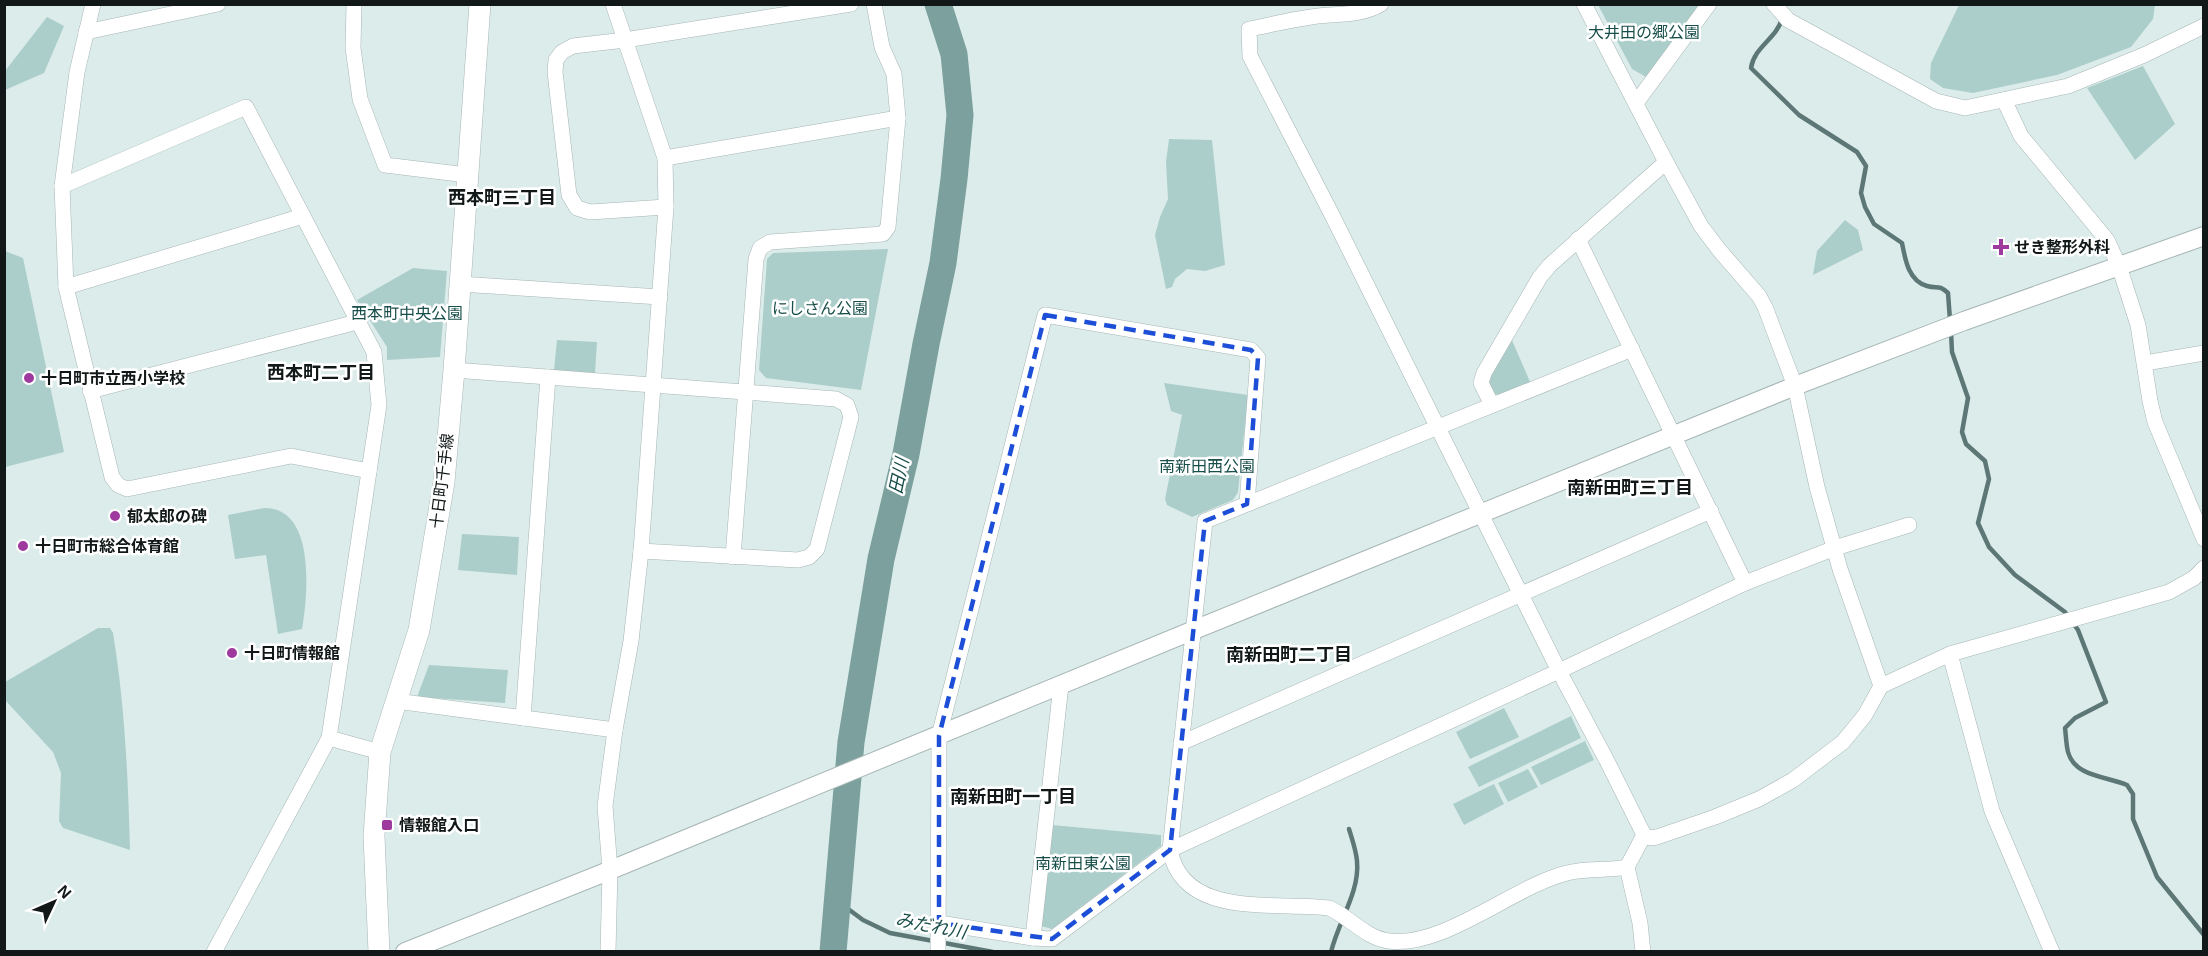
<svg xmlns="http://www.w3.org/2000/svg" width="2208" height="956" font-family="Helvetica,'Noto Sans JP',sans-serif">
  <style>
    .green { fill: #accecb }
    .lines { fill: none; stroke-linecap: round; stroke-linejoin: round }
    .stream { stroke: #5c7775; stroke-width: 4.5 }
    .river { stroke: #7ba09d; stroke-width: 27 }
    .minor-casing { stroke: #a6b6b4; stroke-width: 16 }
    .tertiary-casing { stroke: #a6b6b4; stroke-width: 20 }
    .secondary-casing { stroke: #a6b6b4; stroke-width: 22 }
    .minor { stroke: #fff; stroke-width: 15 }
    .tertiary { stroke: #fff; stroke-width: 18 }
    .secondary { stroke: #fff; stroke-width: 21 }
    .marked { fill: none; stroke: #1d4ed8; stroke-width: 4.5; stroke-dasharray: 12 8; stroke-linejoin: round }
    .poi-dot { fill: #9e399e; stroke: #fff; stroke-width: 2 }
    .labels { text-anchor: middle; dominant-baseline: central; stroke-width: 5; stroke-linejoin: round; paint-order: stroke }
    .park-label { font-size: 16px; fill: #174e4a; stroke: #fff }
    .poi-label { font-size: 16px; font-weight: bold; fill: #121818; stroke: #fff; text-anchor: start }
    .street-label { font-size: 16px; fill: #121818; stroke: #fff }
    .neighbourhood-label { font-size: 18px; font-weight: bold; fill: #121818; stroke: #fff }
    .water-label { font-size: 18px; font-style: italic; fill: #164d49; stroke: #fff }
  </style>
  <rect width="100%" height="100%" fill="#dceceb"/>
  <!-- green -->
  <g class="green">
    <path d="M 1598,5 L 1701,5 L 1646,77 L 1632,69 Z"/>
    <path d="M 1959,5 L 1959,4 L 2155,5 L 2153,19 L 2131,47 L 2057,75 L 1973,93 L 1943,88 L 1930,79 L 1931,63 Z"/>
    <path d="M 47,17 L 64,26 L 44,73 L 5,90 L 5,71 Z"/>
    <path d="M 2143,66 L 2175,124 L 2135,160 L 2087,88 Z"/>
    <path d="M 1169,139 L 1212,140 L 1225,265 L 1205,271 L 1187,269 L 1175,279 L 1172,287 L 1166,289 L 1155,235 L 1160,217 L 1168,199 L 1166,162 Z"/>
    <path d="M 1845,220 L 1858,230 L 1863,250 L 1813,275 L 1817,251 Z"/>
    <path d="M 888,249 L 861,390 L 766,378 L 759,370 L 767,259 L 773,253 Z"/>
    <path d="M 5,251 L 23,258 L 64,452 L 5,467 Z"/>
    <path d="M 413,268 L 447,271 L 440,357 L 387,360 L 387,347 L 357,300 Z"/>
    <path d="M 1511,338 L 1531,384 L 1500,395 L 1494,394 L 1488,381 Z"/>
    <path d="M 557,340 L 597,342 L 595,373 L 554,370 Z"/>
    <path d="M 1164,383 L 1248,395 L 1238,492 L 1233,500 L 1192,517 L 1167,505 L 1165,499 L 1182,415 L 1171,411 Z"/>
    <path d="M 264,508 C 316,507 308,595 302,629 L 278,634 L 266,555 L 235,559 L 228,515 Z"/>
    <path d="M 462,534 L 519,537 L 517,575 L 458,570 Z"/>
    <path d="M 98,628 L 110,628 L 113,633 C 125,706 128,777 130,850 L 63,828 L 59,821 L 61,773 L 53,752 L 5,700 L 5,682 Z"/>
    <path d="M 429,665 L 508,670 L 505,703 L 417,697 Z"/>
    <path d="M 1504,708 L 1519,737 L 1470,759 L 1456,732 Z"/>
    <path d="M 1571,716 L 1581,738 L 1479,787 L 1468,767 Z"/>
    <path d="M 1585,741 L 1594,760 L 1541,785 L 1531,767 Z"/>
    <path d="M 1528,769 L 1538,787 L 1508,802 L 1498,783 Z"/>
    <path d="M 1494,784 L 1504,804 L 1464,825 L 1453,804 Z"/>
    <path d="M 1052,825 L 1161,835 L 1161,846 L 1052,929 L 1041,926 Z"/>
  </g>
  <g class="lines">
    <!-- stream -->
    <g class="stream">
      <path d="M 1782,19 C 1776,39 1754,47 1751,68 L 1799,115 L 1857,152 L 1866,166 L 1861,193 L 1865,207 L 1874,224 L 1902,243 C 1905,258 1908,281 1927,286 C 1938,289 1938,284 1948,293 L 1950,320"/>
      <path d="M 1951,332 L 1952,352 L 1968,398 L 1962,432 L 1966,444 L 1985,461 L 1989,479 L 1978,523 L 1989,547 L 2015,575 L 2065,612 L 2078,630 L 2106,702 L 2075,718 L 2065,728 C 2066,735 2066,744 2068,752 C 2075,777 2106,776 2127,785 L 2133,794 L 2133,819 L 2157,877 L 2204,935"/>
      <path d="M 836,900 L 863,920 L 890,933 L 993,952"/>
      <path d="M 1331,952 C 1338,922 1360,892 1357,861 C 1356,850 1352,839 1349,829"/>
    </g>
    <!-- river -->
    <path class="river" d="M 833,952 L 851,742 L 881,559 L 906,454 L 926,344 L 943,263 L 954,179 L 960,115 L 954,54 L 938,4"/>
    <defs>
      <g id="minor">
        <path d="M 93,4 L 77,72 L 62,186 L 66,287 L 112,477 L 118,485 L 127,489 L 291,456 L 369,471"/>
        <path d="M 354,4 L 353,48 L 360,99 L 385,165 L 467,175"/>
        <path d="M 1381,4 C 1359,17 1334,13 1311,17 C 1290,20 1270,25 1249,29 L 1250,56 L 1331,213 L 1559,671 L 1606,759 L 1644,835 L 1650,838 L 1657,837 L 1715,817 L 1759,799 L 1793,780 L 1843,742 L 1865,715 L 1881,686 L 1950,654 L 2169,592 L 2194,578 L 2204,568"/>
        <path d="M 1584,4 L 1666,162 L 1701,226 L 1720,251 L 1759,296 L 1765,307 L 1795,386 L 1817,487 L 1840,569 L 1881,686"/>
        <path d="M 1774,4 L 1788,20 L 1936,101 L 1965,108 L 2068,86 L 2144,55 L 2204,26"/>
        <path d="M 86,32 L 218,4"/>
        <path d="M 2004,100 L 2021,136 L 2107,240 L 2119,266 L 2138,325 L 2150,401 L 2155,422 L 2204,539"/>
        <path d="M 1636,103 L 1709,4"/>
        <path d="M 665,158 L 898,118"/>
        <path d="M 62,186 L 246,107 L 374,352 L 379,405 L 329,738 L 214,952"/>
        <path d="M 666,207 L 590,212 L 577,208 L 569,195 L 555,72 L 556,60 L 562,52 L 573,46 L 625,40 L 851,4"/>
        <path d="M 1578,239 L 1745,583"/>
        <path d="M 460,284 L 660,297"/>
        <path d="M 66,287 L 303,216"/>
        <path d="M 2145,363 L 2204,353"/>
        <path d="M 454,370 L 836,399 L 847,405 L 851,417 L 817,549 L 809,557 L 798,560 L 641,551"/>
        <path d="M 90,391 L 357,322"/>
        <path d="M 1492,405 L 1481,383 L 1484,373 L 1540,277 L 1550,265 L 1666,162"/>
        <path d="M 733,557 L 756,259 L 760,248 L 770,242 L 883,234 L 888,227 L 898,118 L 894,74 L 882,47 L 874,4"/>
        <path d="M 1950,654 L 1992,811 L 2052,952"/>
        <path d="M 396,701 L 615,730"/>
        <path d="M 523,718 L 548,377"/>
        <path d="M 329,738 L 380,752"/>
        <path d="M 1181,743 L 1711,511"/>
        <path d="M 1627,867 C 1607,871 1586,868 1567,873 C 1514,886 1444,948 1389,941 C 1365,938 1350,917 1329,908 C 1277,901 1183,920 1170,850 L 1205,521 L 1632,349"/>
        <path d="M 939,923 L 1033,938 L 1052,939 L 1170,850 L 1559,671 L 1745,583 L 1835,548 L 1909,525"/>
        <path d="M 1033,938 L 1061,685"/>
        <path d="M 608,952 L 610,870 L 605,806 L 615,730 L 631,641 L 641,551 L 666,207 L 665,158 L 613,4"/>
        <path d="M 938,952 L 939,736 L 1045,315 L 1251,350 L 1258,358 L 1247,504"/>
        <path d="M 1643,952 L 1640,923 L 1627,867 L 1644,835"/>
      </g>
      <path id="tertiary" d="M 405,952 L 596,876 L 1194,630 L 1795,386 L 1964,321 L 2204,236"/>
      <path id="secondary" d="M 379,952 L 374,836 L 380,752 L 419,630 L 444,482 L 454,370 L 480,4"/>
    </defs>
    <!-- minor casing -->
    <use href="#minor" class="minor-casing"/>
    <!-- tertiary casing -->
    <use href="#tertiary" class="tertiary-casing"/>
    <!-- secondary casing -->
    <use href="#secondary" class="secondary-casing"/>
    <!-- minor -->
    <use href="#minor" class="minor"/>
    <!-- tertiary -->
    <use href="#tertiary" class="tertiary"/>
    <!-- secondary -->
    <use href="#secondary" class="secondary"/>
  </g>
  <!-- marked area -->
  <path class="marked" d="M 1045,315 L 1251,350 L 1258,358 L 1247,504 L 1205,521 L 1170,850 L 1052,939 L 939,923 L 939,736 Z"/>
  <!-- markers -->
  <g class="poi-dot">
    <path d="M1998 238h6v6h6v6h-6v6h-6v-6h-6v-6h6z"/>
    <circle cx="29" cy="378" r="6"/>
    <circle cx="115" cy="516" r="6"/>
    <circle cx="23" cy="546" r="6"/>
    <circle cx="232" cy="653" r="6"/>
    <rect x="381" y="819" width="12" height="12" rx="3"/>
  </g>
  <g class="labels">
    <!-- park labels -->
    <g class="park-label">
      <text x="1644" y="32">大井田の郷公園</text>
      <text x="820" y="308">にしさん公園</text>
      <text x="407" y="313">西本町中央公園</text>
      <text x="1207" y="466">南新田西公園</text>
      <text x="1083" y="863">南新田東公園</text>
    </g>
    <!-- poi labels -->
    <g class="poi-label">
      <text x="2014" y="247">せき整形外科</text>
      <text x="41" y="378">十日町市立西小学校</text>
      <text x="127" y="516">郁太郎の碑</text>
      <text x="35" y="546">十日町市総合体育館</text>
      <text x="244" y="653">十日町情報館</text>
      <text x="399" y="825">情報館入口</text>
    </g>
    <!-- street labels -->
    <g class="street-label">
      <text transform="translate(442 481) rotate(-83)">十日町千手線</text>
    </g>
    <!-- neighbourhood labels -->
    <g class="neighbourhood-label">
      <text x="502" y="198">西本町三丁目</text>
      <text x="321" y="373">西本町二丁目</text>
      <text x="1630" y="488">南新田町三丁目</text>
      <text x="1289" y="655">南新田町二丁目</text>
      <text x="1013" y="797">南新田町一丁目</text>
    </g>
    <!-- water labels -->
    <g class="water-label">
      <text transform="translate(899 476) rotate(-78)">田川</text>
      <text transform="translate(931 926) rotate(11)">みだれ川</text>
    </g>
  </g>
  <!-- border -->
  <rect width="2208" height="956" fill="none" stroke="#121818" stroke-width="12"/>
  <!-- north arrow -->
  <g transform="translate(54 902) rotate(46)" stroke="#ffffff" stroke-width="4.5" paint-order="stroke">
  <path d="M0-4.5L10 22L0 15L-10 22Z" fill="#121818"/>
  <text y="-9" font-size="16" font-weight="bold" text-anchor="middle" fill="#121818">N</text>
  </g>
</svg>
